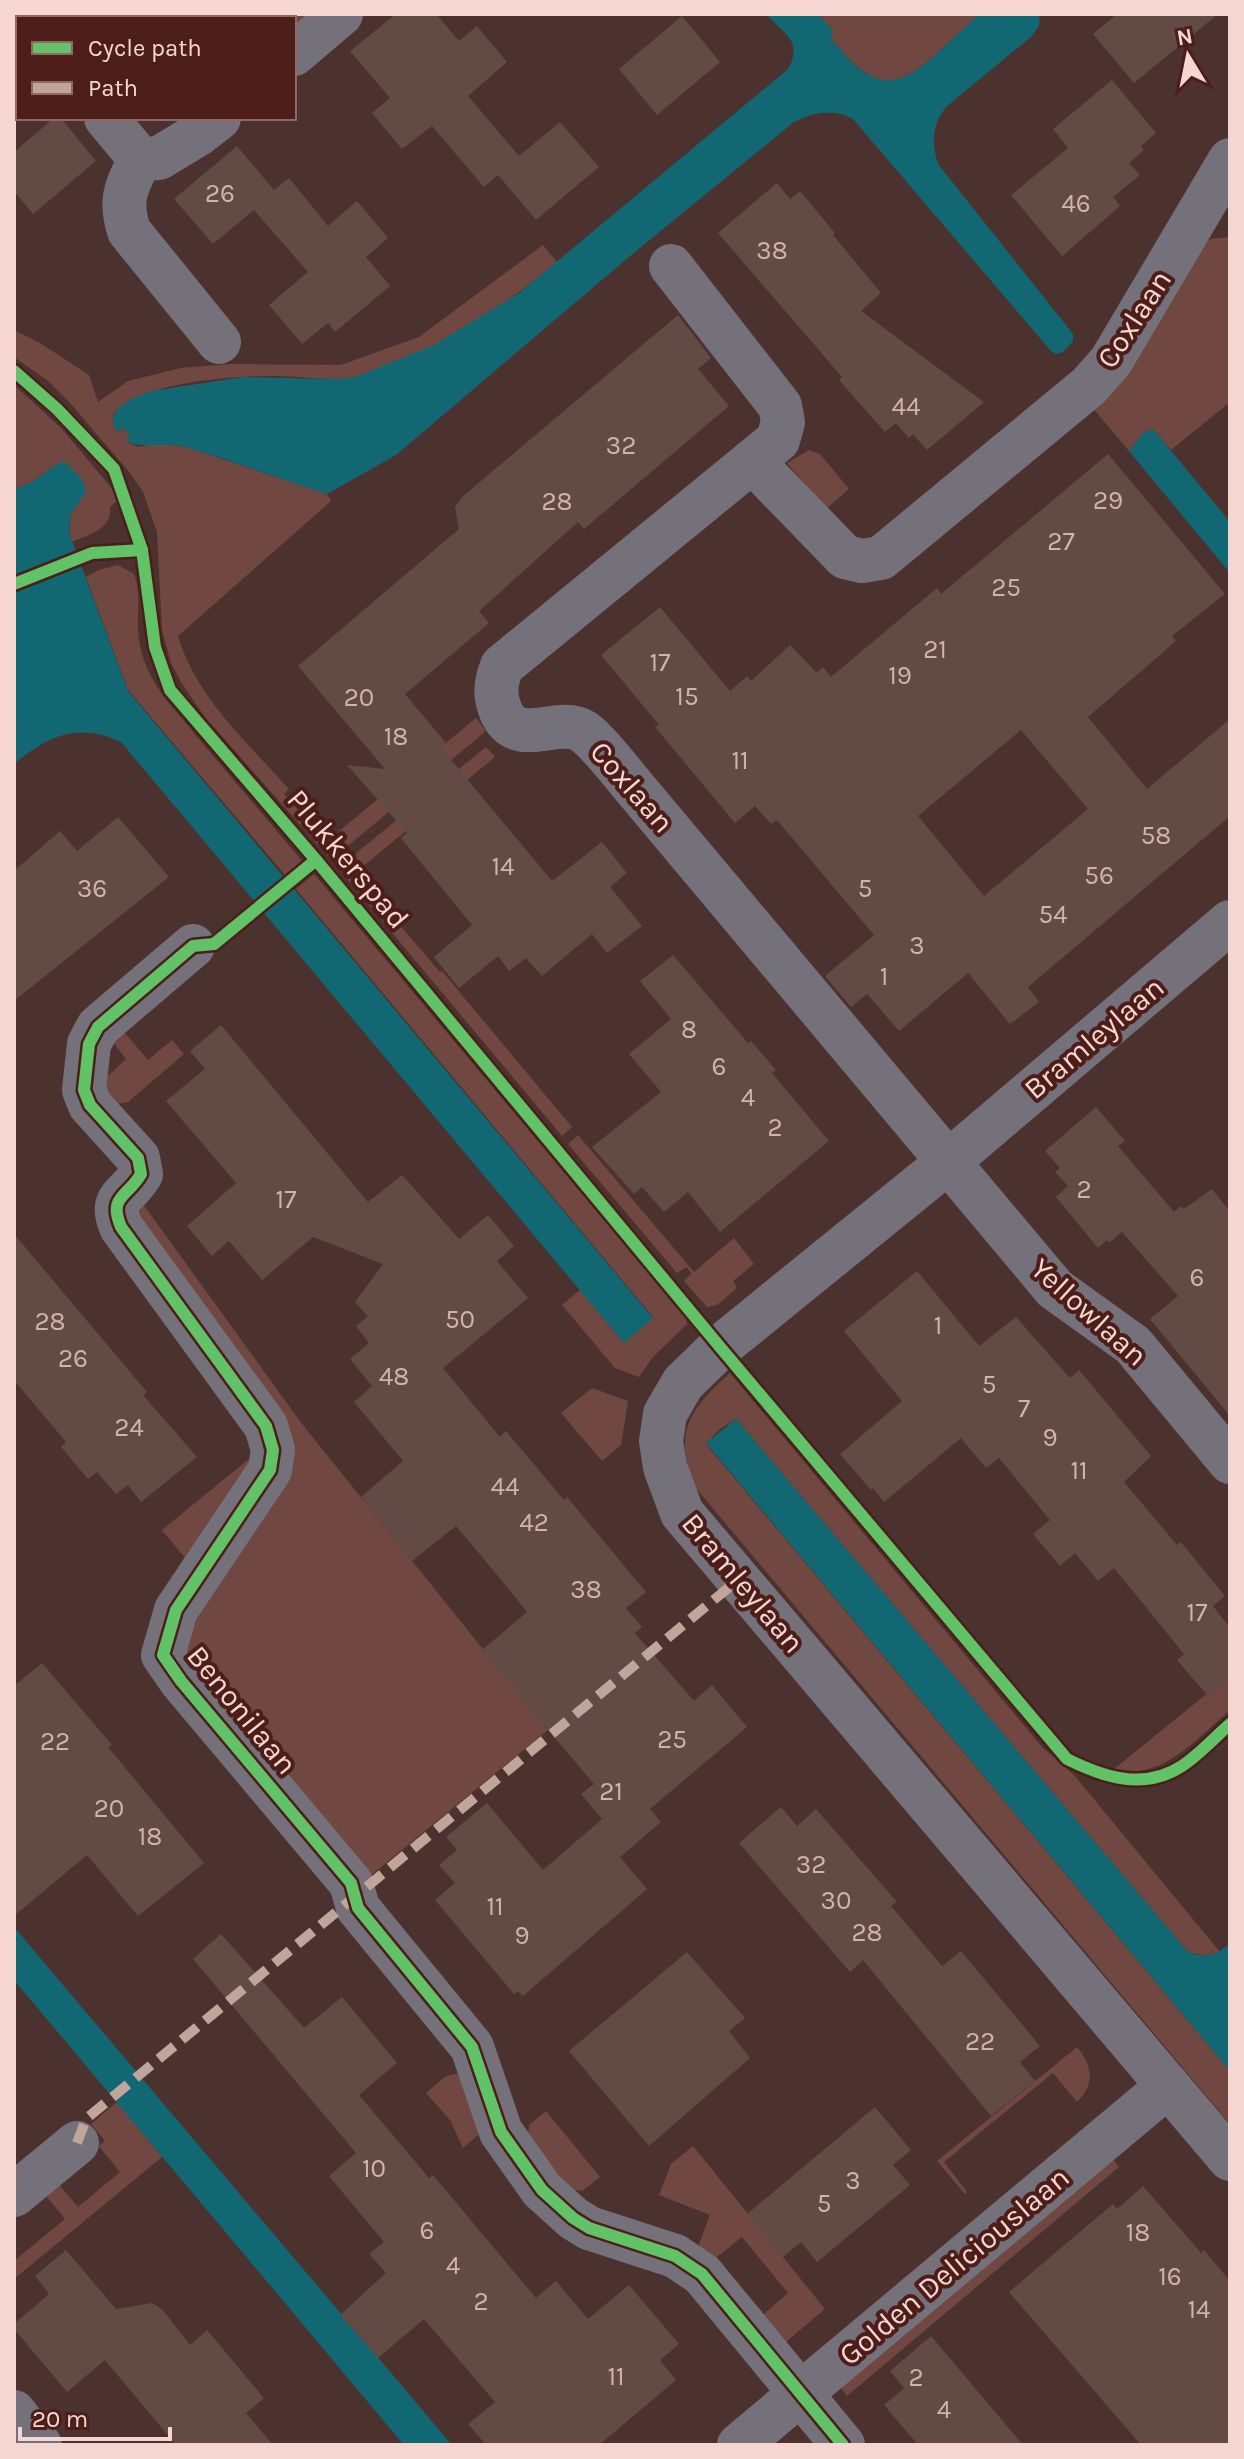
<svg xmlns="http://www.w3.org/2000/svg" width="1244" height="2459" font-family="Karla,sans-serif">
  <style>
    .green { fill: #714841 }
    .water { fill: #116872 }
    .building { fill: #624b45; fill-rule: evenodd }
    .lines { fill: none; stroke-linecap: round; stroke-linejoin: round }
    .minor { stroke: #75717a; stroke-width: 44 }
    .quiet { stroke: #c0a59a; stroke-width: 10; stroke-dasharray: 20 10; stroke-linecap: butt }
    .cycleway-casing { stroke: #4d1e19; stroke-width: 17 }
    .cycleway { stroke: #61c268; stroke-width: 12 }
    .labels { text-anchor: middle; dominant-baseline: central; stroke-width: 8; stroke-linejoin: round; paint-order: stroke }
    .number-label { font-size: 26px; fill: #d0b3ae }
    .street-label { font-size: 30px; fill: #f5d6d1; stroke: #4d1e19 }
  </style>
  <rect width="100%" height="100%" fill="#4c322f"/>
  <!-- green -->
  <g class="green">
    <path d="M 114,14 L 308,14 L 294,26 L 294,18 L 109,18 Z"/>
    <path d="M 818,14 L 978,14 C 969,25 957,35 947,44 C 925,64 898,93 867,74 C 853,65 842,51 831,39 L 833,31 Z"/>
    <path d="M 1230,237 L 1230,402 L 1171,450 L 1153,429 L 1143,433 L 1129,451 L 1092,407 L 1199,247 L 1211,239 Z"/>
    <path d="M 543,245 L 557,262 C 500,309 433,356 361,376 C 334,383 304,376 276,376 C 240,375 131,382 113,416 L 114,426 L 118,431 L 123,427 L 130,436 L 126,441 L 138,447 L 159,443 L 186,447 L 327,494 L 331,501 L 178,636 C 196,697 247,742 289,789 L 284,794 L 326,842 L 476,718 L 486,731 L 331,860 L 205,717 L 182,684 L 171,663 L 162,630 L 157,532 L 143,492 L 130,473 L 71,404 L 48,381 L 14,357 L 14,330 L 40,343 L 89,375 L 98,402 L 128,381 L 181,368 L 231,364 L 341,365 L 419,337 Z"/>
    <path d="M 14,385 L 61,428 L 120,498 L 110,507 C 112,530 89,534 72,542 C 65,521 74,500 80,480 L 63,462 C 45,469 34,486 14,488 Z"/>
    <path d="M 809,450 L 820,454 L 849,489 L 826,509 L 787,463 Z"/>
    <path d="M 118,565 L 134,574 C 141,592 137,612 138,631 C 140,659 151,679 167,701 L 302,861 L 285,875 L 128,690 L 86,577 L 99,570 Z"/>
    <path d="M 486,747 L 495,757 L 355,873 L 440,972 L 442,971 L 572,1127 L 562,1136 L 338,868 Z"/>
    <path d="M 314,874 L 687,1319 L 687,1324 L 652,1358 L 639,1377 L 615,1368 L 562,1305 L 580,1290 L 624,1343 L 653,1317 L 296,889 Z"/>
    <path d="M 124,1032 L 148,1060 L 172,1040 L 184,1054 L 128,1102 L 117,1104 L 107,1098 L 104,1080 L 126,1059 L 113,1042 Z"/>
    <path d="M 578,1135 L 694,1272 L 734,1238 L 754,1264 L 733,1281 L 737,1288 L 717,1305 L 707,1307 L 684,1281 L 692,1273 L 686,1267 L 677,1273 L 568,1144 Z"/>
    <path d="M 143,1204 L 302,1424 L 548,1730 L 364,1881 L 179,1643 L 284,1483 L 143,1228 L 139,1212 Z"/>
    <path d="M 730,1373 L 1042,1747 L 1074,1775 L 1220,1952 L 1205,1956 L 1188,1952 L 736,1419 L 720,1429 L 706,1444 L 1230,2071 L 1230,2124 L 695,1487 C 672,1433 690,1409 730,1373 Z"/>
    <path d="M 592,1388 L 628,1401 L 621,1445 L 602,1461 L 561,1413 Z"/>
    <path d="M 255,1454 L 186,1559 L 162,1530 Z"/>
    <path d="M 1230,1675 L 1230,1710 C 1197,1738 1162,1782 1114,1769 Z"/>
    <path d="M 1077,2047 C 1093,2066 1095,2084 1077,2102 L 1053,2073 L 944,2162 L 967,2192 L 965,2194 L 937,2161 Z"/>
    <path d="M 464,2072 L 484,2130 L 463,2148 L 450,2120 L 426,2093 L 446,2076 Z"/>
    <path d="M 117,2102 L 162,2157 L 14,2279 L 14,2261 L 65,2219 L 43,2192 L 56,2181 L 78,2207 L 120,2172 L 99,2146 L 105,2141 L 91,2124 Z"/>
    <path d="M 546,2111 L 600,2177 L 582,2191 L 568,2189 L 528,2140 L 529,2125 Z"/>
    <path d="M 693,2146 L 825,2309 L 781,2346 L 759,2318 L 788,2293 L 742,2237 L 713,2260 L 697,2250 L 710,2215 L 659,2195 L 671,2164 Z"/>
    <path d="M 1109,2154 L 1119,2167 L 847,2396 L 837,2383 Z"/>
  </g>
  <!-- water -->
  <g class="water">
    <path d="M 766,14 L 818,14 L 833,31 L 831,39 C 842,51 853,66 867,74 C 899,93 925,64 947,44 C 957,34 969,25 978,14 L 1040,14 L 1039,26 L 1032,36 L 946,107 C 932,126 931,141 938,164 L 1073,334 L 1073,341 L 1063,352 L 1056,354 L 1051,351 L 853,119 C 833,108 814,112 794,122 L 630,256 L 396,455 L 327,494 C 280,479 233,461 186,447 C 162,441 145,450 126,441 L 130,436 L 123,427 L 117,432 C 103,409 133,398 151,391 L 244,377 L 333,379 L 355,377 L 434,345 L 519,293 L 788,69 C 804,40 783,34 766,14 Z"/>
    <path d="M 1153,429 L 1230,522 L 1230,573 L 1129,451 L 1143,433 Z"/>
    <path d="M 64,461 L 82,479 L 86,492 L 70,515 L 69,533 L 128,691 L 653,1318 L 624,1343 L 121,742 C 78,722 48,736 14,764 L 14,488 C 34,486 45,469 64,461 Z"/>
    <path d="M 736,1419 L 1188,1952 C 1206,1959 1216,1955 1230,1944 L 1230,2071 L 706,1443 Z"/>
    <path d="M 14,1927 L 452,2445 L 404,2445 L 14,1980 Z"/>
  </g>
  <!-- building -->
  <g class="building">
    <path d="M 396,14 L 436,14 L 459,41 L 477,26 L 507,62 L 468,96 L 519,156 L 560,122 L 599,167 L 536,220 L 498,175 L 484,187 L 432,126 L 402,149 L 372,113 L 390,98 L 350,51 Z"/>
    <path d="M 1117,14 L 1218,14 L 1134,83 L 1093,34 Z"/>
    <path d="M 682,16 L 720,62 L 657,115 L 619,69 Z"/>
    <path d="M 1112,80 L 1156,133 L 1141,146 L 1144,150 L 1129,163 L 1140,175 L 1113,197 L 1120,206 L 1062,256 L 1011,195 L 1068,148 L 1053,129 Z"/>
    <path d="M 54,118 L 61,118 L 96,161 L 33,214 L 14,191 L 14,152 Z"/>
    <path d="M 237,146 L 274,190 L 289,178 L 328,226 L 357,201 L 388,238 L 366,257 L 390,286 L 335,332 L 328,323 L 302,344 L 269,305 L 308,272 L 254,210 L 213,244 L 174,199 Z"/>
    <path d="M 777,183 L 790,199 L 800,191 L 835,233 L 833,235 L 881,293 L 861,311 L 984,402 L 927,450 L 913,434 L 909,438 L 896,423 L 885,432 L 839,380 L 842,377 L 718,233 Z"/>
    <path d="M 678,315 L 711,358 L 698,369 L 729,406 L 584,529 L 578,522 L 479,611 L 489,623 L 405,694 L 446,743 L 441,748 L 552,881 L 602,842 L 627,873 L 610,887 L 642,926 L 607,953 L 592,934 L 542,976 L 526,958 L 509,971 L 498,956 L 459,988 L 434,957 L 472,925 L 401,838 L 407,833 L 347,765 L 385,769 L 298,666 L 459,529 L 455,507 L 462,497 Z"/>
    <path d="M 1108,454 L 1225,594 L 1172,636 L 1176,641 L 1088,717 L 1147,789 L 1230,719 L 1230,816 L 1028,987 L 1039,1002 L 1010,1024 L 968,973 L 899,1031 L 867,994 L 851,1007 L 825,976 L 874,935 L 777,820 L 771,824 L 755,806 L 735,823 L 655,727 L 659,725 L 601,655 L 660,607 L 730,691 L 747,676 L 751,681 L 790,645 L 817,673 L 823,667 L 831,677 L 937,588 L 941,594 ZM 1021,730 L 1088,809 L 984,896 L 918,816 Z"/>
    <path d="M 118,817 L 169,877 L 14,1001 L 14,871 L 60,831 L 77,851 Z"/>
    <path d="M 673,955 L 748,1043 L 751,1041 L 776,1070 L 772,1073 L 829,1141 L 720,1232 L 688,1192 L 664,1212 L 642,1187 L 634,1194 L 592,1147 L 661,1092 L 629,1054 L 671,1019 L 640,981 Z"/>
    <path d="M 221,1025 L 368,1202 L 402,1175 L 459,1239 L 488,1215 L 514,1246 L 497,1261 L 528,1298 L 443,1368 L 500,1437 L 506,1431 L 564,1500 L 567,1497 L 646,1592 L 626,1608 L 642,1627 L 635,1633 L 694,1701 L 712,1685 L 747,1727 L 650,1809 L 661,1822 L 620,1857 L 647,1889 L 523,1996 L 518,1991 L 514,1994 L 435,1900 L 455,1883 L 439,1865 L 457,1850 L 446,1837 L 487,1803 L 543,1870 L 602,1819 L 581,1794 L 594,1784 L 481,1651 L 527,1612 L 503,1582 L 456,1526 L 412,1561 L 361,1497 L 403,1461 L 354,1402 L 372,1386 L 350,1359 L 369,1343 L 356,1326 L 368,1316 L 355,1302 L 383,1264 L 313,1237 L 262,1280 L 229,1241 L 212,1256 L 187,1226 L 236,1183 L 166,1101 L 205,1069 L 190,1051 Z"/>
    <path d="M 1096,1107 L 1125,1141 L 1118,1146 L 1174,1212 L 1181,1206 L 1184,1209 L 1212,1189 L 1230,1212 L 1230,1416 L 1150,1319 L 1178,1296 L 1122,1232 L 1109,1243 L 1107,1240 L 1098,1248 L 1056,1197 L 1068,1186 L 1055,1172 L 1060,1168 L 1045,1151 Z"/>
    <path d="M 14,1234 L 147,1392 L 143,1395 L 197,1457 L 141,1502 L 128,1485 L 116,1494 L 97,1472 L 88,1479 L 61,1447 L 66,1442 L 14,1380 Z"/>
    <path d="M 917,1271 L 979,1346 L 1016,1317 L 1070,1378 L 1079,1370 L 1151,1456 L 1124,1482 L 1177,1545 L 1181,1542 L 1225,1596 L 1213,1606 L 1230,1628 L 1230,1679 L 1208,1696 L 1177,1660 L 1184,1654 L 1114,1568 L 1098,1581 L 1075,1553 L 1060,1566 L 1033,1534 L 1050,1520 L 999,1458 L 986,1468 L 961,1438 L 884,1502 L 873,1488 L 871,1490 L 840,1454 L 902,1401 L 844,1331 Z"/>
    <path d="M 42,1663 L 112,1745 L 108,1747 L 204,1863 L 138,1916 L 87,1855 L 14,1916 L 14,1686 Z"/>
    <path d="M 781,1807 L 797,1826 L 816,1809 L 897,1902 L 891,1906 L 942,1966 L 961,1951 L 1040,2046 L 1020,2062 L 1035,2081 L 991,2116 L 863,1960 L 850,1972 L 739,1843 Z"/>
    <path d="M 221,1934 L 304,2028 L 342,1997 L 397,2063 L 359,2095 L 429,2178 L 433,2175 L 536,2298 L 556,2281 L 588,2319 L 629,2285 L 679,2344 L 660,2360 L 676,2380 L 599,2445 L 486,2445 L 468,2424 L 495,2402 L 424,2319 L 378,2358 L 340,2315 L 386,2273 L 369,2254 L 384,2242 L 329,2176 L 356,2153 L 193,1959 Z"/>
    <path d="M 687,1952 L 745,2018 L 729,2031 L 750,2058 L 649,2146 L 569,2051 Z"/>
    <path d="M 875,2107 L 911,2150 L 893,2165 L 910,2185 L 817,2262 L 801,2242 L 783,2257 L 747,2214 Z"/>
    <path d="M 1143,2186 L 1201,2253 L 1204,2250 L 1230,2281 L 1230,2445 L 1141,2445 L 1009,2292 L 1113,2204 L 1117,2209 Z"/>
    <path d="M 66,2250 L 116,2309 L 152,2303 L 162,2309 L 190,2345 L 207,2330 L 264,2398 L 246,2413 L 273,2445 L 176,2445 L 105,2360 L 67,2392 L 14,2329 L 14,2324 L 49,2294 L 35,2276 Z"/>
    <path d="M 931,2336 L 964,2375 L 1023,2445 L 918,2445 L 884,2405 L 904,2388 L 890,2371 Z"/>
  </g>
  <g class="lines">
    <!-- minor -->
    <g class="minor">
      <path d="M 19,14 L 22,18"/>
      <path d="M 294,54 L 341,14"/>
      <path d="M 106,118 L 140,159 L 159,158 L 197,135 L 219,118"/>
      <path d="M 140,159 C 126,188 119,199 129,231 L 219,342"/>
      <path d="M 671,266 L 780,406 L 783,422 L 778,440 L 502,666 C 495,684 494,696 502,714 C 519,748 558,716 583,731 C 599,742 624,776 638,792 L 1055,1289 L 1133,1345 L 1230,1462"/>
      <path d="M 752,461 L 845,557 L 862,561 L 881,558 L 1089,386 L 1111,361 L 1230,160"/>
      <path d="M 1230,922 L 948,1162 L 720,1347 L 683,1383 L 665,1414 L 661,1441 L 665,1467 L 682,1513 L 1230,2159"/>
      <path d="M 193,946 L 98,1027 L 89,1044 L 84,1090 L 90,1105 L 138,1158 L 141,1174 C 127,1198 108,1196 121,1227 L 266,1426 L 273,1450 L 270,1470 L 176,1610 L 163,1655 L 181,1681 L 351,1883 L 358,1908 L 472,2047 L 501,2132 L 542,2190 L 573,2218 L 589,2228 L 675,2256 L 702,2274 L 843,2445"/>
      <path d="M 14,2195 L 77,2143"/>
      <path d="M 14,2412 L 40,2445"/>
      <path d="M 739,2445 L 1168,2086"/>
    </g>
    <!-- quiet -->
    <path class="quiet" d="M 77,2143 L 86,2119 L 739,1579"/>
    <defs>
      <g id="cycleway">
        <path d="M 14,371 L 57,409 L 114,469 L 142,550 L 155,647 L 170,690 L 316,860 L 720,1347 L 1067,1759 C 1103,1777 1144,1791 1182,1766 C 1199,1755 1214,1738 1230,1724"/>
        <path d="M 14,584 L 92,553 L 142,550"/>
        <path d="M 316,860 L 214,944 L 193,946 L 98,1027 L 89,1044 L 84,1090 L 90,1105 L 138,1158 L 141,1174 C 127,1198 108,1196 121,1227 L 266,1426 L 273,1450 L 270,1470 L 176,1610 L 163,1655 L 181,1681 L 351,1883 L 358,1908 L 472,2047 L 501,2132 L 542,2190 L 573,2218 L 589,2228 L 675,2256 L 702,2274 L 843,2445"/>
      </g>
    </defs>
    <!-- cycleway casing -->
    <use href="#cycleway" class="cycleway-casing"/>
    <!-- cycleway -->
    <use href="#cycleway" class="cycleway"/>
  </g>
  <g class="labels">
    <!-- number labels -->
    <g class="number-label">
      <text x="220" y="193">26</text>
      <text x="1076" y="203">46</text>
      <text x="772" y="250">38</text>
      <text x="906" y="406">44</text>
      <text x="621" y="445">32</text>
      <text x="1108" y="500">29</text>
      <text x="557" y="501">28</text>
      <text x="1061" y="541">27</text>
      <text x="1006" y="587">25</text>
      <text x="935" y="649">21</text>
      <text x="660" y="662">17</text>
      <text x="900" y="675">19</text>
      <text x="687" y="696">15</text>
      <text x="359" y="697">20</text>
      <text x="396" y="736">18</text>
      <text x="740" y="760">11</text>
      <text x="1156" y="835">58</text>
      <text x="503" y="866">14</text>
      <text x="1099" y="875">56</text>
      <text x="92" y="888">36</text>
      <text x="865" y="888">5</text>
      <text x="1053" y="914">54</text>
      <text x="917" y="945">3</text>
      <text x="884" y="976">1</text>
      <text x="689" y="1029">8</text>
      <text x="719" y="1066">6</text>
      <text x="748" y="1097">4</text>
      <text x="775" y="1127">2</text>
      <text x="1084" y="1189">2</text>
      <text x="286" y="1199">17</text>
      <text x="1197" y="1277">6</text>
      <text x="460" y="1319">50</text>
      <text x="50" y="1321">28</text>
      <text x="938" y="1325">1</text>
      <text x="73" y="1358">26</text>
      <text x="394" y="1376">48</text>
      <text x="989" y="1384">5</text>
      <text x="1024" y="1408">7</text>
      <text x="129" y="1427">24</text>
      <text x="1050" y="1437">9</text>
      <text x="1079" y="1470">11</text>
      <text x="505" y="1486">44</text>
      <text x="534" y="1522">42</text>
      <text x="586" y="1589">38</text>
      <text x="1197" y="1612">17</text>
      <text x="672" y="1739">25</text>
      <text x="55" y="1741">22</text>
      <text x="611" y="1791">21</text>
      <text x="109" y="1808">20</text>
      <text x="150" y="1836">18</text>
      <text x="811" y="1864">32</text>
      <text x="836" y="1900">30</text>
      <text x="495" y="1906">11</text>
      <text x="867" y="1932">28</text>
      <text x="522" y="1935">9</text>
      <text x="980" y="2041">22</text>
      <text x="374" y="2168">10</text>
      <text x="853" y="2180">3</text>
      <text x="824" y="2203">5</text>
      <text x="427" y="2230">6</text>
      <text x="1138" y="2232">18</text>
      <text x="453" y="2265">4</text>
      <text x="1170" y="2276">16</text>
      <text x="481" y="2301">2</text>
      <text x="1199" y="2309">14</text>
      <text x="616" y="2376">11</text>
      <text x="916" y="2377">2</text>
      <text x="944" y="2409">4</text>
    </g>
    <!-- street labels -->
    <g class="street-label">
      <text transform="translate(1134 319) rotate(-57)">Coxlaan</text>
      <text transform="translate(632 787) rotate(49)">Coxlaan</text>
      <text transform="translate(348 859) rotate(50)">Plukkerspad</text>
      <text transform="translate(1094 1038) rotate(-40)">Bramleylaan</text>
      <text transform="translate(1089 1312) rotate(42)">Yellowlaan</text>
      <text transform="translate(743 1583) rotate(50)">Bramleylaan</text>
      <text transform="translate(242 1710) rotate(51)">Benonilaan</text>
      <text transform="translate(954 2266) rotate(-40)">Golden Deliciouslaan</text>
    </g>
  </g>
  <!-- border -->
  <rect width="1244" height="2459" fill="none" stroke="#f5d6d1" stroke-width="32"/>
  <!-- legend -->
  <rect x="16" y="16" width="280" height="104" fill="#4d1e19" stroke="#906863" stroke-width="2"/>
  <rect x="32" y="42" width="40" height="12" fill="#61c268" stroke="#906863" stroke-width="2"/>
  <text x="88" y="56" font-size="24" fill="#f5d6d1">Cycle path</text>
  <rect x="32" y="82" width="40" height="12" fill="#c0a59a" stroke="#906863" stroke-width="2"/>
  <text x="88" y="96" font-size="24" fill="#f5d6d1">Path</text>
  <!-- north arrow -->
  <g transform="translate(1188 56) rotate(350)" stroke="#4d1e19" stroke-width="6" paint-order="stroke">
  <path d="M0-6L14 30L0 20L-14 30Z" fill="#f5d6d1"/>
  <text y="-12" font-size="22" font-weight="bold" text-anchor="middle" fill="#f5d6d1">N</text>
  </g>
  <!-- scale -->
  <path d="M20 2427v12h150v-12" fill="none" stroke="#f5d6d1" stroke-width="4"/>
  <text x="32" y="2427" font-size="24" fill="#f5d6d1" stroke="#4d1e19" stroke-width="6" paint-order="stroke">20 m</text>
</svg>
